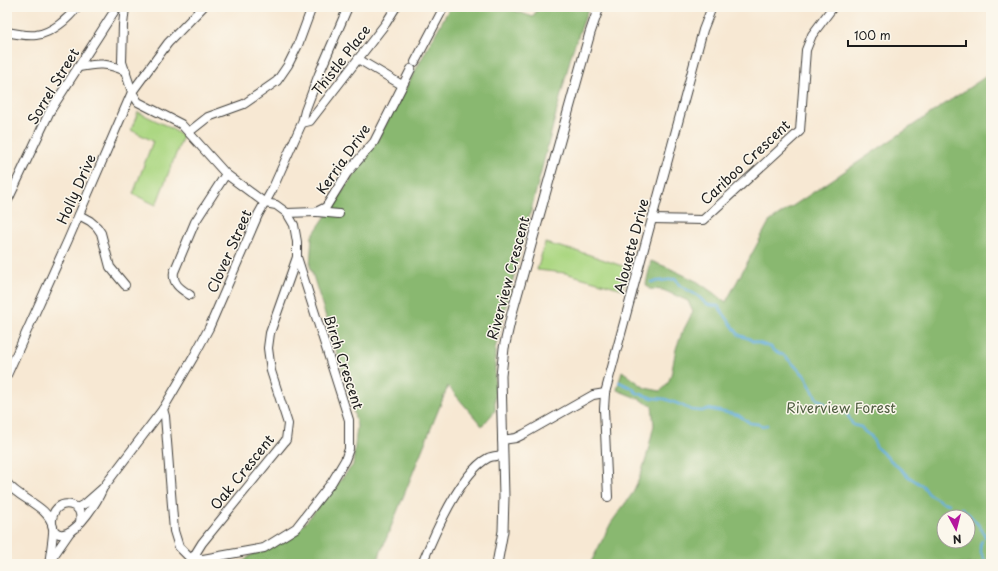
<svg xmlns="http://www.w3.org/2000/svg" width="998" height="571" font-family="'Playpen Sans',sans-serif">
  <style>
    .green { fill: #acd782; stroke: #647a4f }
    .forest { fill: #89b870; stroke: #526a46; fill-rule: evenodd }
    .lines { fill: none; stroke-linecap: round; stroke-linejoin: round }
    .stream { stroke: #66afdd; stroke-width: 2.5 }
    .minor-casing { stroke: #3d3b37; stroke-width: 10 }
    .tertiary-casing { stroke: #3d3b37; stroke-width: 11 }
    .minor { stroke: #fff; stroke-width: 8 }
    .tertiary { stroke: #fff; stroke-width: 9 }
    .labels { text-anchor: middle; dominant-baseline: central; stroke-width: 3; stroke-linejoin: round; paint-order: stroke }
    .street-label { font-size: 14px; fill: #1c1c1c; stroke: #fbf7ec }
    .park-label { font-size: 14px; fill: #4e5d40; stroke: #fbf7ec }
  </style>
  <rect width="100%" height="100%" fill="#fbf7ec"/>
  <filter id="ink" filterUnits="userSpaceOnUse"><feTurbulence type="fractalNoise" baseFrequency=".025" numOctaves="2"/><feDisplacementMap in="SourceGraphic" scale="8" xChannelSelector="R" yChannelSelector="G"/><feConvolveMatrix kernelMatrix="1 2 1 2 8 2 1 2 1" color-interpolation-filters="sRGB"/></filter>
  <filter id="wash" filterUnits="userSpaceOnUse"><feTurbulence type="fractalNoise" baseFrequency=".012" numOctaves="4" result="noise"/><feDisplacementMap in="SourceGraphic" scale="16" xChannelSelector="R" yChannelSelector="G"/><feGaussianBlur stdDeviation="0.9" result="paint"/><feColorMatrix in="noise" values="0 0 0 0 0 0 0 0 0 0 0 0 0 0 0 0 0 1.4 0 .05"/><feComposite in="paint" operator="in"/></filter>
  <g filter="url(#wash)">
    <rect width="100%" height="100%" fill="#f7e8d3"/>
    <!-- green -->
    <g class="green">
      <path d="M 138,112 L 167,126 L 183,136 L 156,205 L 133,194 L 153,141 L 131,130 Z"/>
      <path d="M 545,243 L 587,254 L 628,268 L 623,289 L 565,273 L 537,270 Z"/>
    </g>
    <!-- forest -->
    <g class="forest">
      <path d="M 450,7 L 504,7 L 533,17 L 538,7 L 589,7 L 572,52 L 495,349 L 495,411 L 482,426 L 448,386 L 376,564 L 240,564 L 251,555 L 278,543 L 305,523 L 353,465 L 357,426 L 346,381 L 310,266 L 312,236 L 374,146 Z"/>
      <path d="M 991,73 L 991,564 L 590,564 L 611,523 L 632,494 L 639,479 L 646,459 L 654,425 L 652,406 L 639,399 L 617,390 L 622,371 L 645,388 L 660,391 C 674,383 672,361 677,346 C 681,334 687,323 693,312 L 688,301 L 663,290 L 649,289 L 646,284 L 651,261 L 669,268 L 698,282 L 726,302 L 769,222 ZM 944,517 L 968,517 L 968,541 L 944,541 Z"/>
    </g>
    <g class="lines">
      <!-- stream -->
      <g class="stream">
        <path d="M 651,282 L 676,279 L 679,285 L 698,296 L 705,303 L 709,305 L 718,306 L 739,335 L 750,339 L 752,341 L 771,347 L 773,350 L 785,356 L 805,376 L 817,399 L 822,401 L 827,406 L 840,409 L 847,414 L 853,425 L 861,427 L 865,432 L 871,436 L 877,448 L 909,477 L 923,486 L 929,494 L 942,502 L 949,504"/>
        <path d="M 619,382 L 632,388 L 637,393 L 653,398 L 665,399 L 681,405 L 691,410 L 702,411 L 708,409 L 738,415 L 750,423 L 758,424 L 763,426 L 767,425"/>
        <path d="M 962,508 C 969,514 984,529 985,537"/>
        <path d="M 982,541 C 977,549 983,557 987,564"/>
      </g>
    </g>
  </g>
  <g filter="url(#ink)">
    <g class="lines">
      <defs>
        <g id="minor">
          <path d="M 7,32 C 16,34 26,36 36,35 C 52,33 68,19 77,7"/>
          <path d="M 358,59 L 402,85"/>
          <path d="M 415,62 L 444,7"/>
          <path d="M 79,67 C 99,63 106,63 126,71"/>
          <path d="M 302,123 L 310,121 L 386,23 L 396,7"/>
          <path d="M 189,132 L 208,117 L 244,104 L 277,81 L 288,65 L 298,45 L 312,7"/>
          <path d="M 7,202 L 50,111 L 117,7"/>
          <path d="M 317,212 L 339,214"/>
          <path d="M 287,213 L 316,212 L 326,207 L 347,173 L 374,142 L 411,69"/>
          <path d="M 79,215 L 90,221 L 97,227 L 101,233 L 110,267 L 125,285"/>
          <path d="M 652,219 L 703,220 L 800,131 L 806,50 L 812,35 L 833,7"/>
          <path d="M 190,295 C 181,289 172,284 174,272 L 195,222 L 226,174"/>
          <path d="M 7,375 L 68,240 L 132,92 L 122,62 L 123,25 L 125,7"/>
          <path d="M 163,409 L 165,416 L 174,531 L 179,547 L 191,559 L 203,559 L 264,548 L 296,528 L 332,482 L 345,460 L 349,449 L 349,420 L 297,257"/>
          <path d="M 502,440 L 516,438 L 524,434 L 593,395 L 605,393"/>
          <path d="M 7,483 C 19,499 49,506 53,527 C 54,533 50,556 49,564"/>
          <path d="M 608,497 L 604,409 L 605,393 L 703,30 L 712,7"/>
          <path d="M 77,508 L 86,503 L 103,488 L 163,409 L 193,358 L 209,328 L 258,215 L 272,190 L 302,123 L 305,111 L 319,74 L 348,7"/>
          <path d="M 80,522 C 81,516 81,509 74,506 C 48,495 44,542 67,533 C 80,528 97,502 102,490"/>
          <path d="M 50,561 L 70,532"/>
          <path d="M 189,564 L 202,543 L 286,440 L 288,424 L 271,371 L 268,348 L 270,333 L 297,257 L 297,242 L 294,225 L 287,213 L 276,205 L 265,203 L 226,174 L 181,124 L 138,102 L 132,92 L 168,43 L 203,7"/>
          <path d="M 422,564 C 433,537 461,472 488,458 C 492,456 498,456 503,455"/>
        </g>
        <path id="tertiary" d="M 497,564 L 503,531 L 504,497 L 501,376 L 504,348 L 512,313 L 590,33 L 599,7"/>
      </defs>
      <!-- minor casing -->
      <use href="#minor" class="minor-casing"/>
      <!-- tertiary casing -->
      <use href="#tertiary" class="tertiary-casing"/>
      <!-- minor -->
      <use href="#minor" class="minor"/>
      <!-- tertiary -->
      <use href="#tertiary" class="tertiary"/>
    </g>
  </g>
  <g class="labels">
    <!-- street labels -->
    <g class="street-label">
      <text transform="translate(341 60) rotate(-52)">Thistle Place</text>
      <text transform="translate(53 86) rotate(-59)">Sorrel Street</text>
      <text transform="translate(343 159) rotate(-55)">Kerria Drive</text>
      <text transform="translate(745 162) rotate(-43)">Cariboo Crescent</text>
      <text transform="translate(76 189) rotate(-66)">Holly Drive</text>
      <text transform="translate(631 246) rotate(-75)">Alouette Drive</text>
      <text transform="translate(229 251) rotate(-66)">Clover Street</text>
      <text transform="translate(508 278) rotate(-75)">Riverview Crescent</text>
      <text transform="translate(344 362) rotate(72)">Birch Crescent</text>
      <text transform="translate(242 472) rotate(-51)">Oak Crescent</text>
    </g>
    <!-- park labels -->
    <g class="park-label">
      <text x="841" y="407">Riverview Forest</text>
    </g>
  </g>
  <!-- margin -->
  <rect width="998" height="571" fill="none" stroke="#fbf7ec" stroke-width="24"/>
  <!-- north arrow -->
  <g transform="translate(956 529) rotate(173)"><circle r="19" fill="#fbf7ec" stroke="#a29f99"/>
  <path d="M0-3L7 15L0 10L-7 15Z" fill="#b5179e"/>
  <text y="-6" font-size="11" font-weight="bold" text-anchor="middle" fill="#1c1c1c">N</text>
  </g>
  <!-- scale -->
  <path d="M848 40v6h118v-6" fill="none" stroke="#1c1c1c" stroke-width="2"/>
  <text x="854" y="40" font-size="12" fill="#1c1c1c" stroke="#fbf7ec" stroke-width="3" paint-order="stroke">100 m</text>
</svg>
